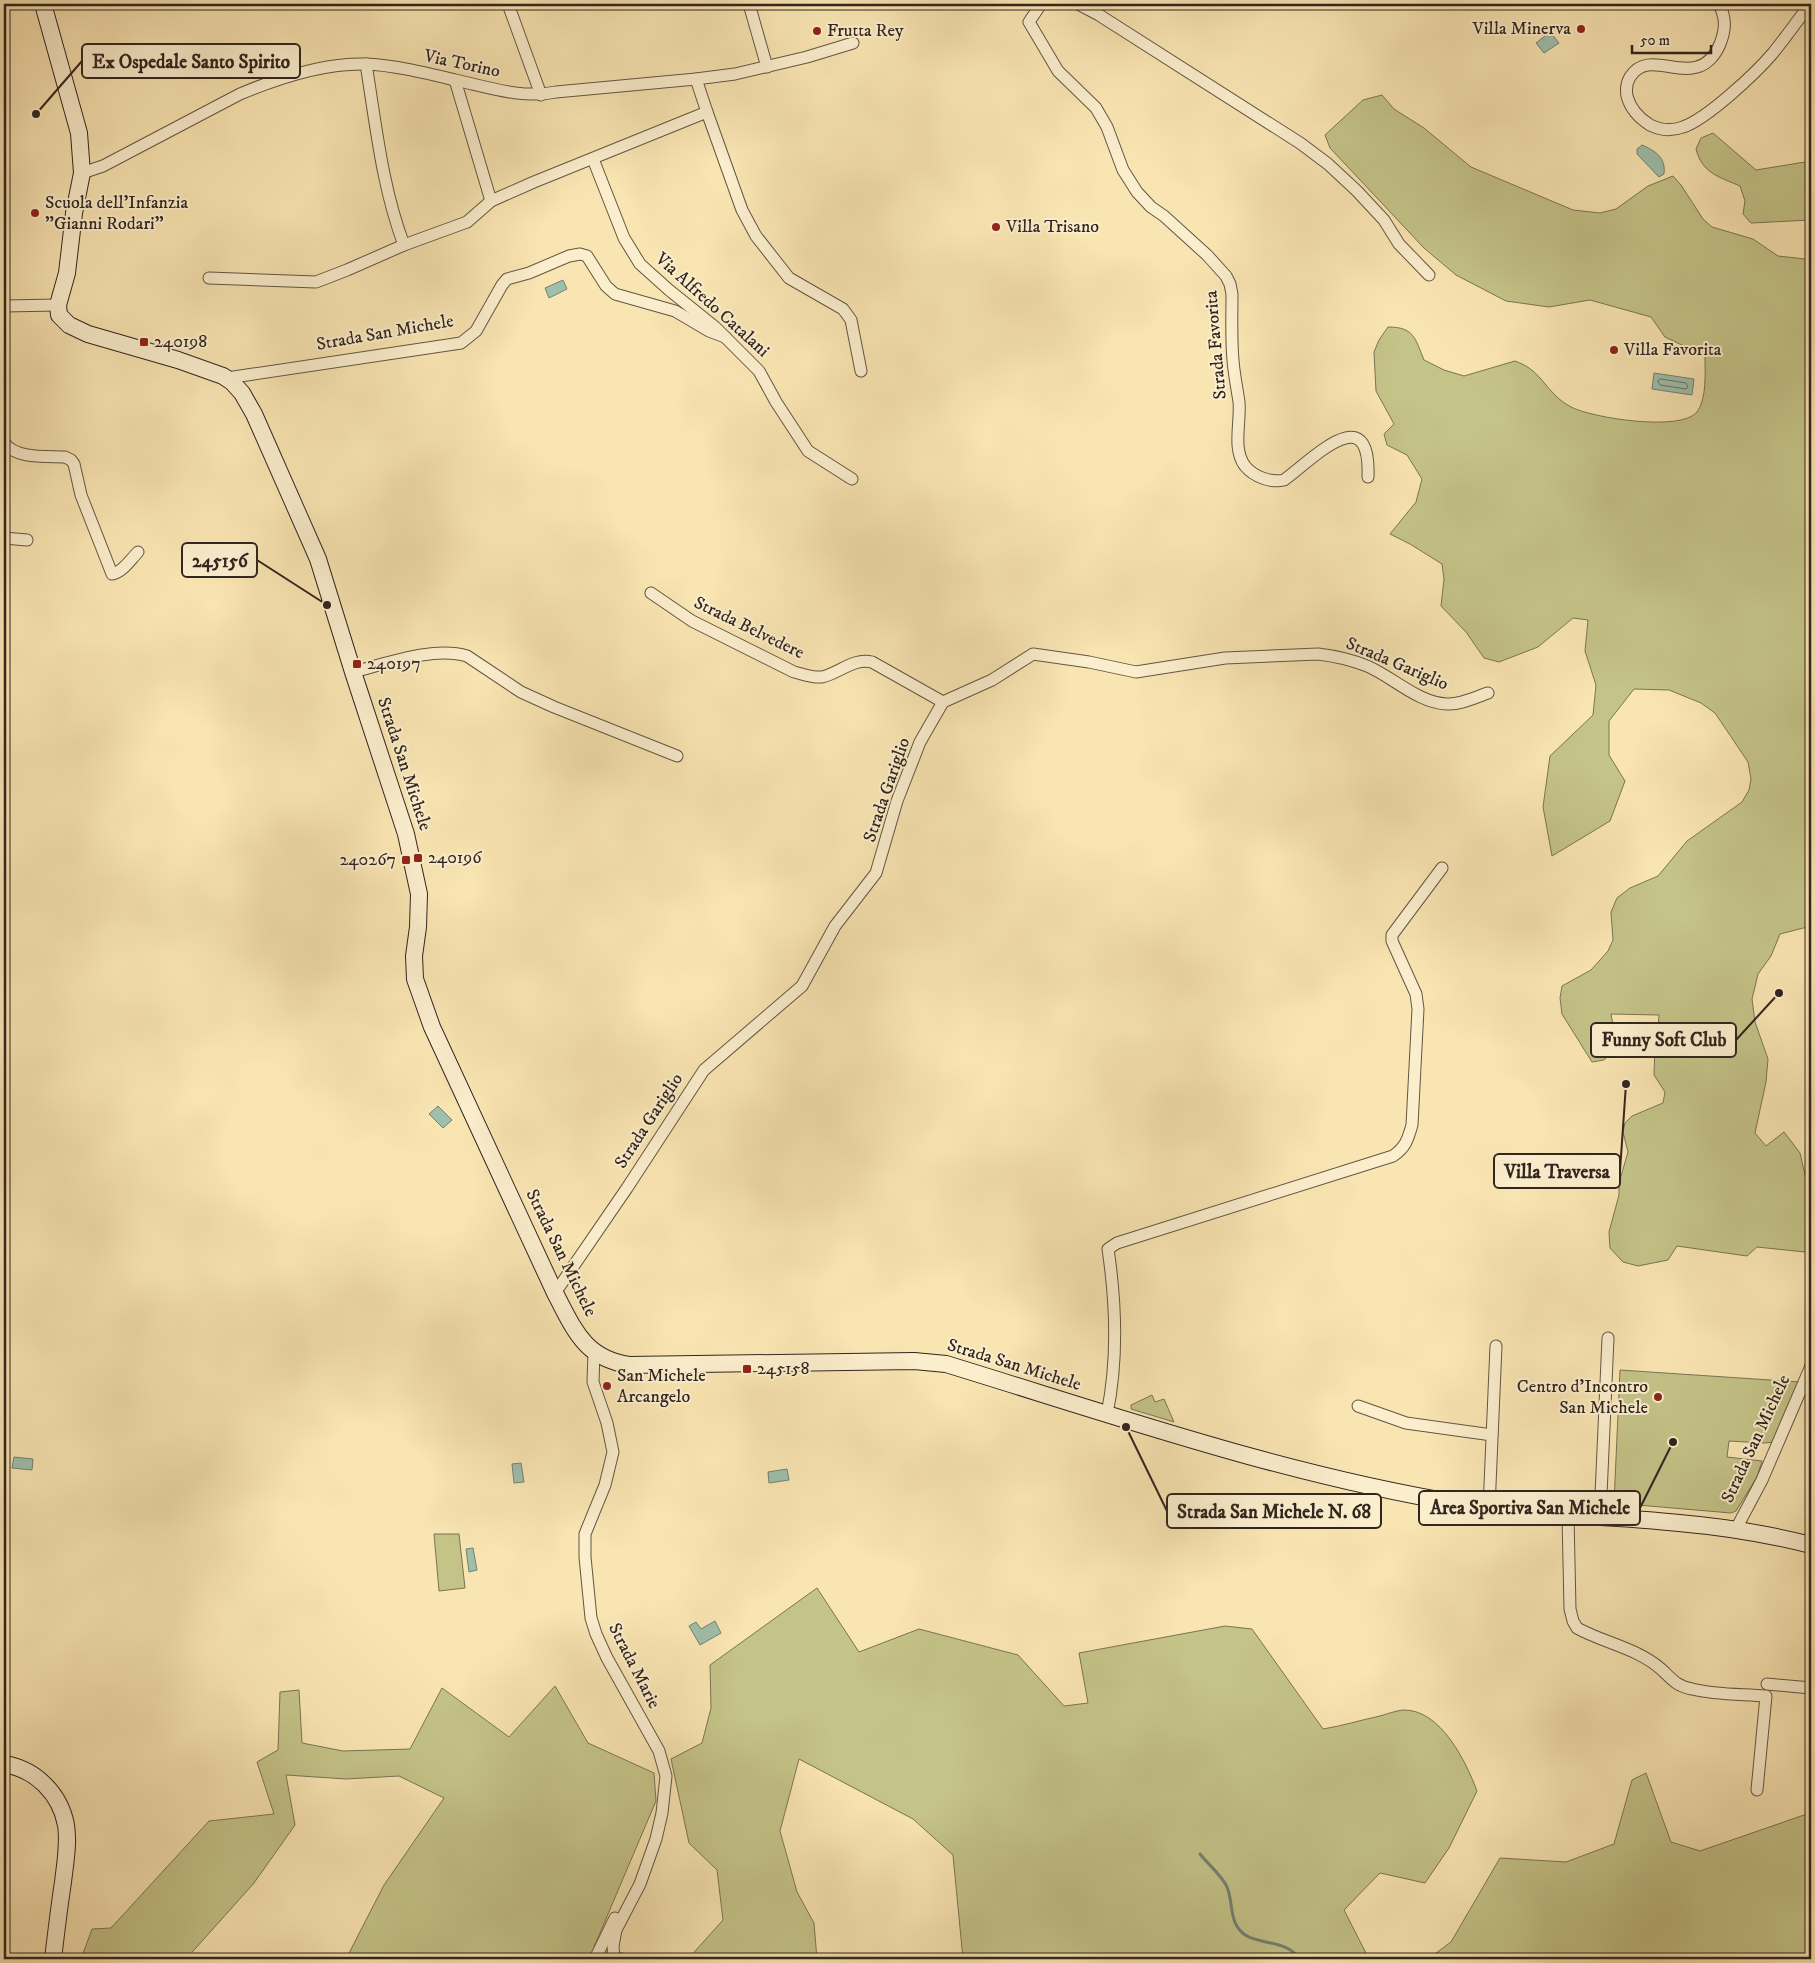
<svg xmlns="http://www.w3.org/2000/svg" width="1815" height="1963" font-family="'IM FELL DW Pica',serif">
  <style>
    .green { fill: #c4c388; stroke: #7a7454 }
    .water { fill: #9ebfab; stroke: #728173 }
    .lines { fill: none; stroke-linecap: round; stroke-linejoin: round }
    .shore { stroke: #687265; stroke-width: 1 }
    .stream { stroke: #728173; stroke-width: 3 }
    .street-casing { stroke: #635544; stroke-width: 13 }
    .secondary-casing { stroke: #31251f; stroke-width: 18 }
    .street { stroke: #fbeecd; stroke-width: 11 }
    .secondary { stroke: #fbeecd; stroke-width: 16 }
    .poi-dot { fill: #8f2418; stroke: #fbeecd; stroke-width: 2 }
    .labels { text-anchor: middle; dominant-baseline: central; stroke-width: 4; stroke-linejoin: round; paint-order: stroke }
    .poi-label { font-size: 18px; fill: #31251f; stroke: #fbeecd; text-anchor: start }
    .street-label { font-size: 18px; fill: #31251f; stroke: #fbeecd }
    .leader { fill: none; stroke: #31251f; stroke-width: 2 }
    .callout-dot { fill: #31251f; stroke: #fbeecd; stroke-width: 2 }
    .callout { fill: #fbeecd; stroke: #31251f; stroke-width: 2 }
    .callout-label { font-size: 19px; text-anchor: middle; font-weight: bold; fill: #31251f }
  </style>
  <rect width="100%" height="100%" fill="#f9e5b2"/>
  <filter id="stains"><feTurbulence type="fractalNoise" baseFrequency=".004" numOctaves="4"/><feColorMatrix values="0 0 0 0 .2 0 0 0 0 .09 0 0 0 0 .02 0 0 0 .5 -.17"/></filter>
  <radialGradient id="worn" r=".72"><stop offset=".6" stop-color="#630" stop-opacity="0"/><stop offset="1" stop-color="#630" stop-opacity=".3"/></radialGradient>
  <!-- green -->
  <g class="green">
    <path d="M 1382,95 L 1394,109 L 1424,128 L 1471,167 L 1573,210 L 1600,213 L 1616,209 L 1648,186 L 1673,176 L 1681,185 L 1703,219 L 1712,227 L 1753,239 L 1778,256 L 1805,259 L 1811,258 L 1811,926 L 1780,934 L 1771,956 L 1758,974 L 1752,999 L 1755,1022 L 1768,1059 L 1766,1082 L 1755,1133 L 1766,1146 L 1784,1132 L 1800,1153 L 1811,1201 L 1811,1260 L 1805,1252 L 1757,1247 L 1747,1256 L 1677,1246 L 1668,1260 L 1638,1266 L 1623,1262 L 1610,1248 L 1609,1232 L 1619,1195 L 1619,1183 L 1628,1152 L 1623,1132 L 1625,1123 L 1632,1116 L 1663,1103 L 1665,1092 L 1654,1075 L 1655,1045 L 1658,1031 L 1659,1015 L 1611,1014 L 1617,1048 L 1604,1060 L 1592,1062 L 1562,1014 L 1560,998 L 1562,986 L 1591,970 L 1608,951 L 1613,940 L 1611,912 L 1617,898 L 1630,888 L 1658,876 L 1687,841 L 1742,802 L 1749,790 L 1751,779 L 1748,762 L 1715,713 L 1701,703 L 1669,690 L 1634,689 L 1609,721 L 1609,755 L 1625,781 L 1610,821 L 1552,856 L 1543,807 L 1550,756 L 1593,715 L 1596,685 L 1585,651 L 1588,620 L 1573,618 L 1538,647 L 1499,662 L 1484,658 L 1466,632 L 1441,606 L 1444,579 L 1442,564 L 1410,544 L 1390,534 L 1416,502 L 1422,479 L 1407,455 L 1387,445 L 1384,434 L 1394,424 L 1376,391 L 1374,352 L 1379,340 L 1388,327 C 1414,327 1415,338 1424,360 L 1444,370 L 1464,376 L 1515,361 C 1520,363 1525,365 1529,368 C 1544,378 1551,397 1571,407 C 1592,418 1681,432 1697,412 C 1707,399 1705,371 1705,356 L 1665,337 L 1651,317 L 1590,300 L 1549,307 L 1506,301 L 1456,275 L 1424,248 L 1330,148 L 1325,135 L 1363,100 Z"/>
    <path d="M 1713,133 L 1756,170 L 1811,161 L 1811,220 L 1751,223 L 1743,214 L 1745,201 L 1740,186 C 1719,177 1702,173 1696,149 L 1701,138 Z"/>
    <path d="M 1620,1370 L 1800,1382 L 1774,1442 L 1764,1443 L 1729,1441 L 1727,1457 L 1762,1461 L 1757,1477 L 1736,1511 L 1731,1513 L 1614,1503 Z"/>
    <path d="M 1152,1395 L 1155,1402 L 1164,1399 L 1174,1422 L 1131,1409 L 1131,1405 Z"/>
    <path d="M 434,1534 L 459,1534 L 465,1588 L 439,1591 Z"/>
    <path d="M 817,1588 L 859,1652 L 919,1629 L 1018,1655 L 1064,1706 L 1088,1703 L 1079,1653 L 1225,1626 L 1252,1629 L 1323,1729 C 1342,1726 1361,1720 1380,1716 C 1387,1714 1395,1711 1403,1710 C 1441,1709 1466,1762 1477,1791 L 1449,1848 L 1425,1883 L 1380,1873 L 1344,1910 L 1369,1959 L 963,1959 L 953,1855 L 913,1819 L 799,1759 L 780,1831 L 797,1892 L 814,1923 L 817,1959 L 688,1959 L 723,1920 L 717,1870 L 689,1843 L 671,1759 L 702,1743 L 711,1708 L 710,1665 Z"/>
    <path d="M 555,1686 L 588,1743 L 654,1773 L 656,1801 L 594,1947 L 650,1959 L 346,1959 L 384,1885 L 444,1798 L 399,1776 L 346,1779 L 286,1775 L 295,1825 L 254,1883 L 186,1959 L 81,1959 L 92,1929 L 111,1928 L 209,1821 L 274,1814 L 257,1762 L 278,1750 L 280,1692 L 299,1690 L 302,1743 L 343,1751 L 410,1749 L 442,1688 L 509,1737 Z"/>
    <path d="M 1646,1773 L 1671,1842 L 1700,1851 L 1807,1814 L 1811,1815 L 1811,1959 L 1428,1959 L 1451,1942 L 1500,1858 L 1566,1862 L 1614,1844 L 1632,1780 Z"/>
  </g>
  <!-- water -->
  <g class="water">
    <path d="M 1550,32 L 1559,43 L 1544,53 L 1536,43 Z"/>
    <path d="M 1642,145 C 1656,151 1666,158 1664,174 L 1659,177 L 1637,154 L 1637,149 Z"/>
    <path d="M 563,280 L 567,289 L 549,298 L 545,288 Z"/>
    <path d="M 1654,373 L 1694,379 L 1692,395 L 1652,389 Z"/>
    <path d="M 438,1106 L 452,1120 L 443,1128 L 429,1114 Z"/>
    <path d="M 14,1457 L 33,1459 L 32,1470 L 12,1468 Z"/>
    <path d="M 521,1463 L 524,1482 L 514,1483 L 512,1464 Z"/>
    <path d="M 787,1469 L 789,1480 L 769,1483 L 768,1472 Z"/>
    <path d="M 473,1548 L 477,1570 L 469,1572 L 466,1549 Z"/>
    <path d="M 715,1621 L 721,1633 L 700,1645 L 689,1626 L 696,1622 L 701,1629 Z"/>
  </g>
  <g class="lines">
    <!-- shore -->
    <path class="shore" d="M 1661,379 L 1686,383 L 1688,387 L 1686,389 L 1660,385 L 1658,381 Z"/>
    <!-- stream -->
    <path class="stream" d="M 1200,1854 C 1207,1863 1223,1877 1227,1887 C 1234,1904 1228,1925 1247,1936 C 1260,1944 1289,1941 1299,1959"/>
    <defs>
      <g id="street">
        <path d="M 508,4 L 541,95"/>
        <path d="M 749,4 L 767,67"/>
        <path d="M 1041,4 L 1029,22 L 1058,71 L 1096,108 L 1107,127 L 1123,170 L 1137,192 L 1151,207 L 1164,216 L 1207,255 L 1226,276 L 1230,284 L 1232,294 C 1232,315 1231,338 1233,360 C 1234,374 1237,388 1239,402 C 1241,422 1232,449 1245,466 C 1254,477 1271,483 1284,480 C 1313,459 1371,397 1368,477"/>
        <path d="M 1078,4 L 1099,15 L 1300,143 L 1328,164 L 1357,191 L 1384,220 L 1399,244 L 1429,275"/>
        <path d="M 1719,4 C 1726,18 1726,29 1720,44 C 1716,54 1708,64 1697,67 C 1674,74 1646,52 1630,77 C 1627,82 1626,90 1627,96 C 1630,108 1639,118 1650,125 C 1660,130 1672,131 1683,127 C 1707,119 1756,73 1773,53 C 1786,37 1798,20 1810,4"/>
        <path d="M 366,64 C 376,125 382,187 404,245"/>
        <path d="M 696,79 L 707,112"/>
        <path d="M 455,80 L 491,201"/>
        <path d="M 593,159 L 624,238 L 640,264 L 669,290 L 715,327 L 759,371 L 776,402 L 808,451 L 852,479"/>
        <path d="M 82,173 L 103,166 L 240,94 C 278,78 323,63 365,64 C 394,65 426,73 455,80 C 488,87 521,99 556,92 L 696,79 L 735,74 L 807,57 L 853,43"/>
        <path d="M 209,278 L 316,282 L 347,270 L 404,245 L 467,222 L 491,201 L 534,182 L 707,112 L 742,210 L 756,236 L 789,278 L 843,309 L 851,320 L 861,371"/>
        <path d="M 4,306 L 58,305"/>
        <path d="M 227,378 L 461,343 L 476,331 L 502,285 L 507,279 L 529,273 L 569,256 L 580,254 L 587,256 L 606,286 L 615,294 L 675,311 L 709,331 L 725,337"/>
        <path d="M 4,442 C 14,459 47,456 65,457 L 71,460 L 74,464 L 81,495 L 112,574 C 122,573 131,559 138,552"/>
        <path d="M 4,538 L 27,540"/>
        <path d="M 651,593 L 692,621 L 794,672 C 803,674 812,678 822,677 C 840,673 852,658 872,662 L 943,702"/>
        <path d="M 353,672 C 386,664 433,646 467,656 L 521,692 L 554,707 L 677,756"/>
        <path d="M 555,1293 L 627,1188 L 704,1070 L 802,986 L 835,926 L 876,873 L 897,801 L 920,742 L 943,702 L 992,680 L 1033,654 L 1089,662 L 1136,672 L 1225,658 L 1318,654 C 1335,656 1352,660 1367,666 C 1393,677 1418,703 1447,704 C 1460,705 1476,697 1488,693"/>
        <path d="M 594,1352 L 593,1382 L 607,1423 L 613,1452 L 605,1485 L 585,1534 L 585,1557 L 591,1618 L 596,1634 L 607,1658 L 659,1751 L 666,1776 L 662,1813 L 656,1839 L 640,1884 L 616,1930 L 613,1946 L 614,1959"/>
        <path d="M 1358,1406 L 1406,1423 L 1492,1435"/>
        <path d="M 1107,1414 C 1118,1361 1116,1303 1108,1249 L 1117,1243 L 1393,1156 C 1406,1147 1408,1139 1412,1125 L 1418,1009 L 1416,994 L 1392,941 L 1392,935 L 1442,868"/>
        <path d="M 1489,1508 L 1496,1346"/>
        <path d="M 1568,1515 L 1570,1609 L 1573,1621 L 1577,1628 C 1604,1643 1637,1648 1661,1669 C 1672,1679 1676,1686 1692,1689 C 1716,1695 1742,1694 1766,1696 L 1757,1790"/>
        <path d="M 1600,1517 L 1608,1338"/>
        <path d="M 1736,1529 L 1762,1480 L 1811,1366"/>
        <path d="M 1767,1684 L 1811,1688"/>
        <path d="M 595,1959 L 615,1918"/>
      </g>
      <g id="secondary">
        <path d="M 43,4 L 79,133 L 82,173 L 74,213 L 67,273 L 58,305 L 59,315 L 69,325 L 88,334 L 178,360 L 223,376 L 232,382 L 242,393 L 254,414 L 318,559 L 353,672 L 406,834 L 419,894 L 418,927 L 414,956 L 415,979 L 432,1027 L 555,1293 C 574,1329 584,1358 629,1365 L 914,1361 L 946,1364 C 1116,1416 1285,1475 1462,1504 C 1534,1516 1607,1515 1679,1523 C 1724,1527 1768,1534 1811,1545"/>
        <path d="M 4,1764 C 35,1769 60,1793 66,1825 C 69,1844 65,1864 63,1882 C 59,1908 56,1934 53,1959"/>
      </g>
    </defs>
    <!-- street casing -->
    <use href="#street" class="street-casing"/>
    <!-- secondary casing -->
    <use href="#secondary" class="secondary-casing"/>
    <!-- street -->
    <use href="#street" class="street"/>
    <!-- secondary -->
    <use href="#secondary" class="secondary"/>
  </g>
  <!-- markers -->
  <g class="poi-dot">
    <circle cx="1581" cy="29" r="5"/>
    <circle cx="817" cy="31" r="5"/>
    <circle cx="35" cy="213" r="5"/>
    <circle cx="996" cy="227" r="5"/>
    <rect x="139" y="337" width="10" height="10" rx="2.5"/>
    <circle cx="1614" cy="350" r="5"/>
    <rect x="352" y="659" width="10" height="10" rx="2.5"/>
    <rect x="413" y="853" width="10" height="10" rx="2.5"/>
    <rect x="401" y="855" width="10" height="10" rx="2.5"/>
    <rect x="742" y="1364" width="10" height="10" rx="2.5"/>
    <circle cx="607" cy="1386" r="5"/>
    <circle cx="1658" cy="1397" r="5"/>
  </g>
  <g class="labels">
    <!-- poi labels -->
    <g class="poi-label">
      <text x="1571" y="29" text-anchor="end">Villa Minerva</text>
      <text x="827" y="31">Frutta Rey</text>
      <text x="45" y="203">Scuola dell'Infanzia<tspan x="45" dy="21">"Gianni Rodari"</tspan></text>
      <text x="1006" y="227">Villa Trisano</text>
      <text x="154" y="342">240198</text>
      <text x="1624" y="350">Villa Favorita</text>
      <text x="367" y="664">240197</text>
      <text x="428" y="858">240196</text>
      <text x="396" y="860" text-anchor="end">240267</text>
      <text x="757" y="1369">245158</text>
      <text x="617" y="1376">San Michele<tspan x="617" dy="21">Arcangelo</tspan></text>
      <text x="1648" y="1387" text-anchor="end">Centro d'Incontro<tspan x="1648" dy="21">San Michele</tspan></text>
    </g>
    <!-- street labels -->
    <g class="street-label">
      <text transform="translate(462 64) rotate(12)">Via Torino</text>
      <text transform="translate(712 305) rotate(42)">Via Alfredo Catalani</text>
      <text transform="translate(385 333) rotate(-10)">Strada San Michele</text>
      <text transform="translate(1216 345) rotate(-95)">Strada Favorita</text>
      <text transform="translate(749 628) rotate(26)">Strada Belvedere</text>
      <text transform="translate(1397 664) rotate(23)">Strada Gariglio</text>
      <text transform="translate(404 764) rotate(72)">Strada San Michele</text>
      <text transform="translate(887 790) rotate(-71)">Strada Gariglio</text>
      <text transform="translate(649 1121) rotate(-57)">Strada Gariglio</text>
      <text transform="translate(561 1253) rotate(64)">Strada San Michele</text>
      <text transform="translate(1014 1365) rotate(17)">Strada San Michele</text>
      <text transform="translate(1756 1439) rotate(-65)">Strada San Michele</text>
      <text transform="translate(634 1666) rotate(63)">Strada Marie</text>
    </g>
  </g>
  <!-- callouts -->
  <path class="leader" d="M36 114L82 61M327 605L257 560M1779 993L1736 1040M1626 1084L1620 1171M1673 1442L1640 1508M1126 1427L1167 1511"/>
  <g class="callout-dot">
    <circle cx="36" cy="114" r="5"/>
    <circle cx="327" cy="605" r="5"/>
    <circle cx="1779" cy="993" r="5"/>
    <circle cx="1626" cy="1084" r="5"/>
    <circle cx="1673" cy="1442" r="5"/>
    <circle cx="1126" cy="1427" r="5"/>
  </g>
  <g class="callout">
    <rect x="82" y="44" width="218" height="34" rx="5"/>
    <rect x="182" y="543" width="75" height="34" rx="5"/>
    <rect x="1591" y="1023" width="145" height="34" rx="5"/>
    <rect x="1494" y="1154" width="126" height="34" rx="5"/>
    <rect x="1419" y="1491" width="221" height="34" rx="5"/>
    <rect x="1167" y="1494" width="214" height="34" rx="5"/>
  </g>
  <g class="callout-label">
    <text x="191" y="68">Ex Ospedale Santo Spirito</text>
    <text x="220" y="567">245156</text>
    <text x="1664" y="1046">Funny Soft Club</text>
    <text x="1557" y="1178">Villa Traversa</text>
    <text x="1530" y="1514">Area Sportiva San Michele</text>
    <text x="1274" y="1518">Strada San Michele N. 68</text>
  </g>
  <!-- margin -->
  <rect width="1815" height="1963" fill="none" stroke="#f9e5b2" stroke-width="20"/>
  <rect x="5" y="5" width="1805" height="1953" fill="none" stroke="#31251f" stroke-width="2.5"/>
  <rect x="10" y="10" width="1795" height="1943" fill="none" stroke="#31251f"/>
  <!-- scale -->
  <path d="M1632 45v8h79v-8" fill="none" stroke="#31251f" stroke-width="2.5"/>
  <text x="1640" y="45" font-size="15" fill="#31251f" stroke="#fbeecd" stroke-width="4" paint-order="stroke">50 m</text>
  <rect width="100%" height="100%" filter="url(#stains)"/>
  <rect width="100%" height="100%" fill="url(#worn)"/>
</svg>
